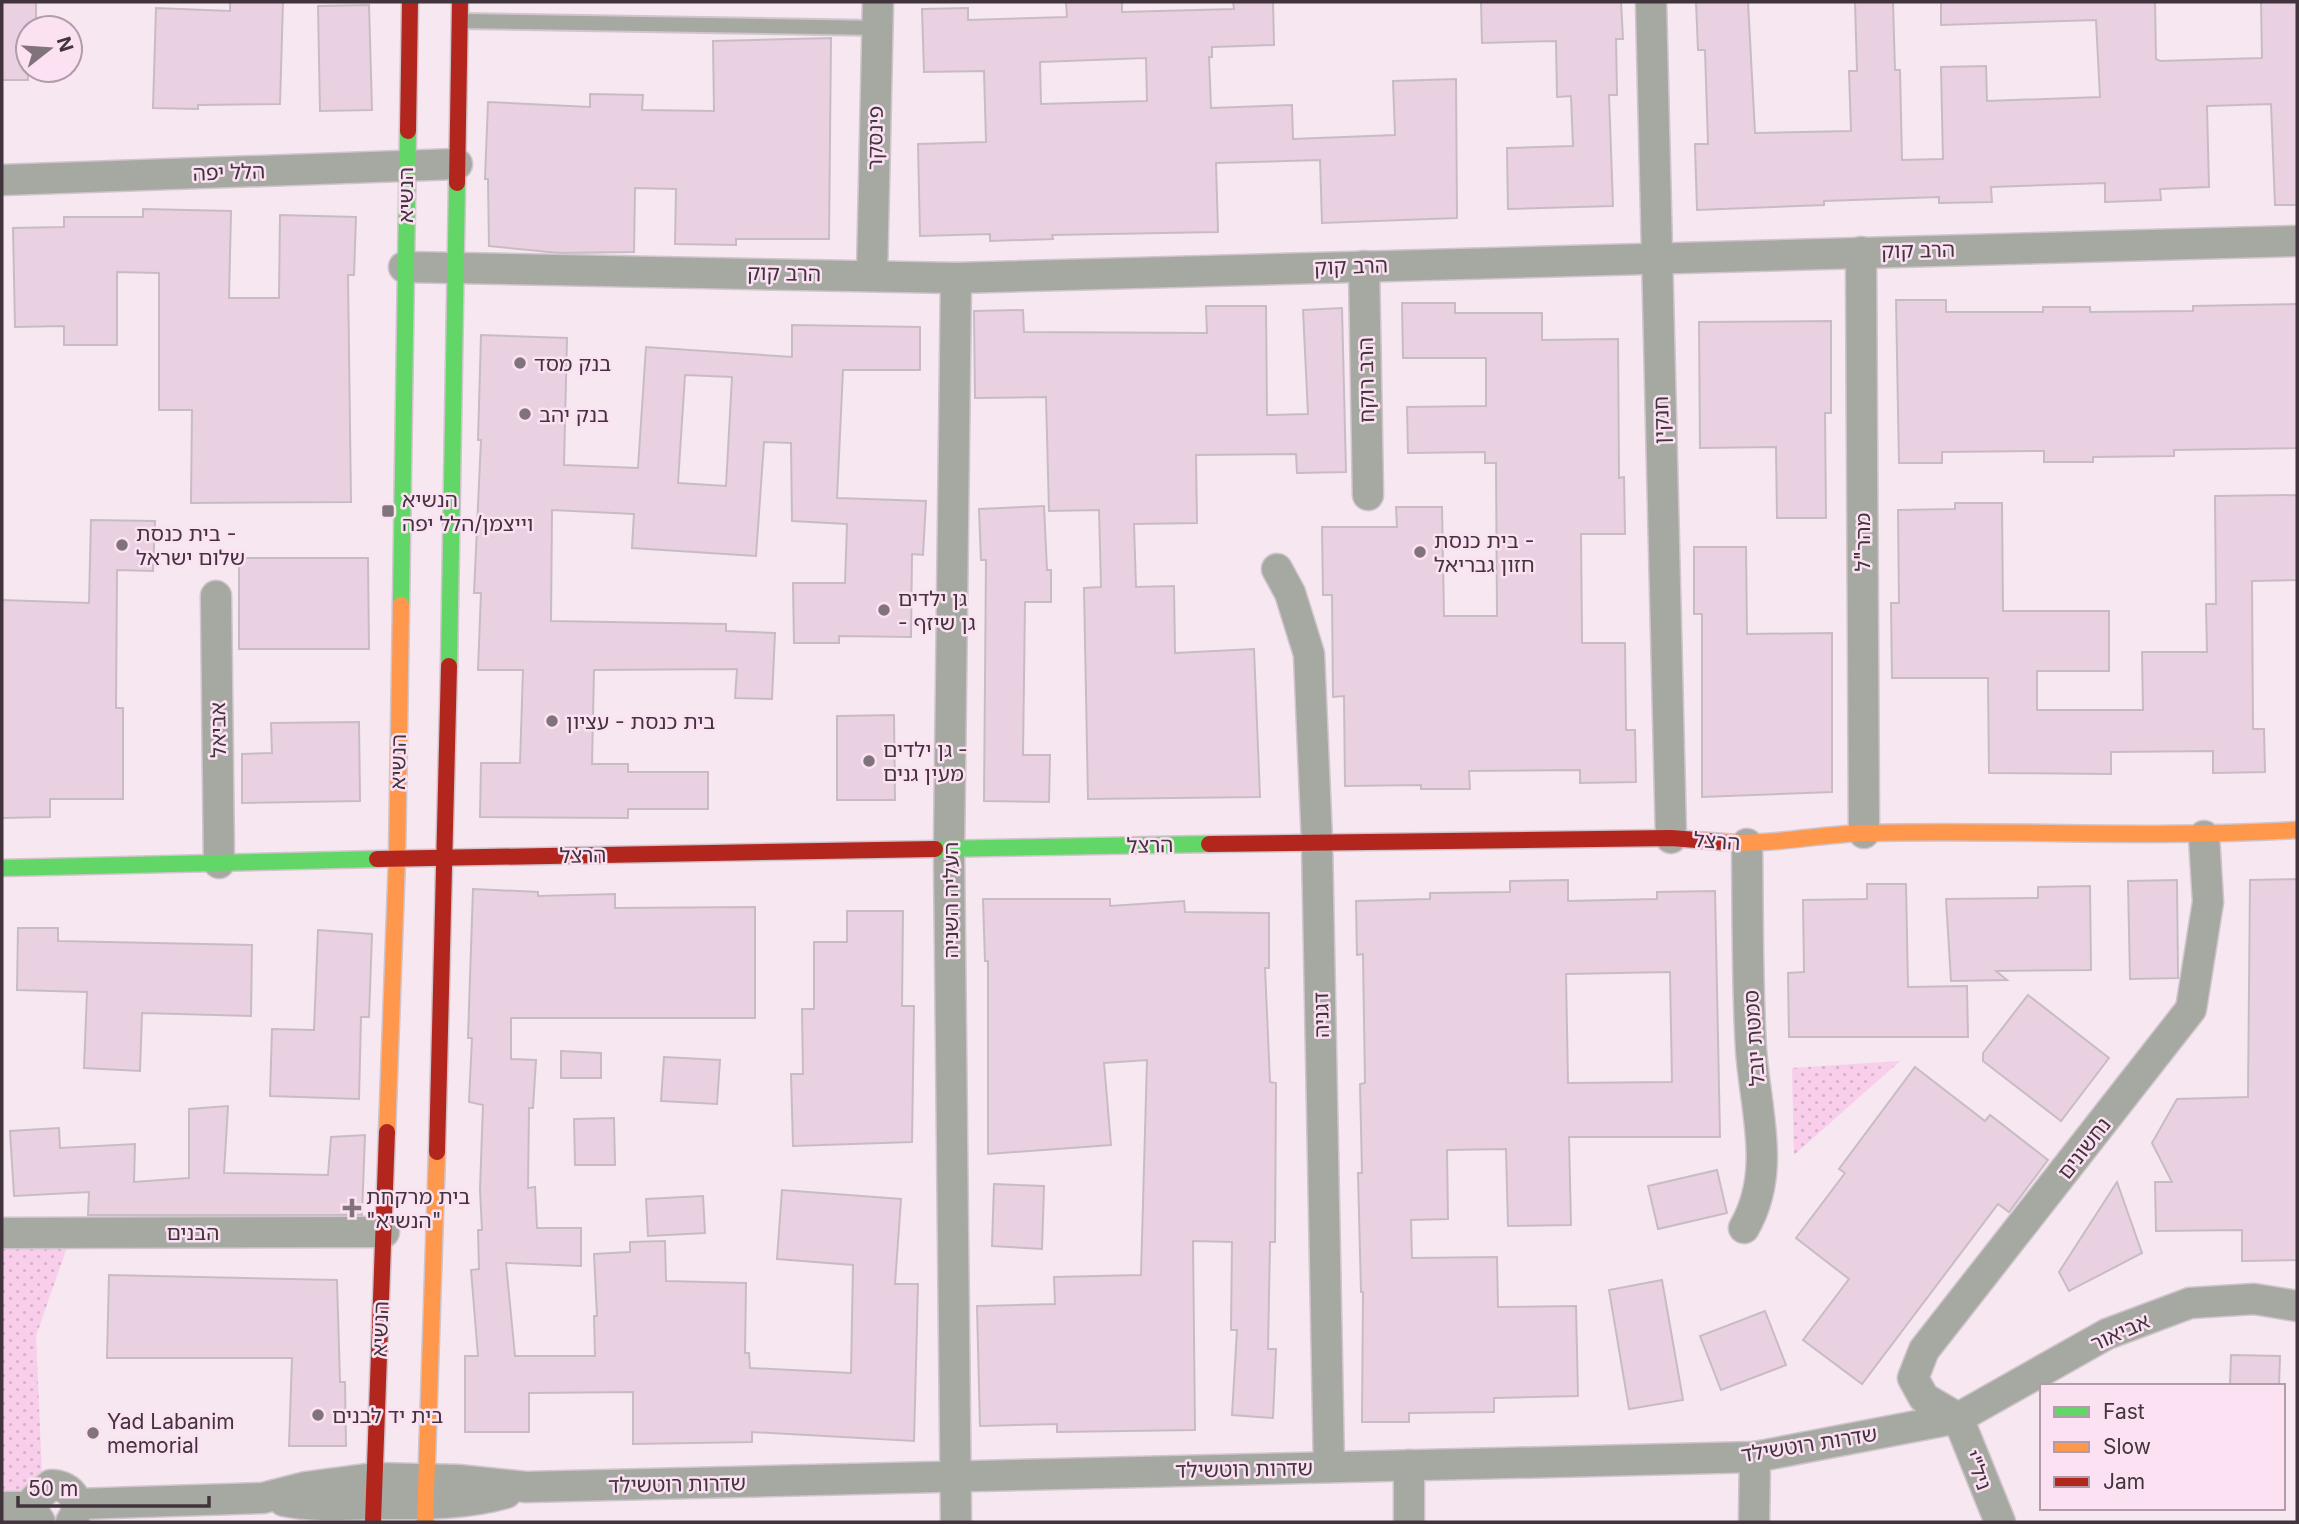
<svg xmlns="http://www.w3.org/2000/svg" width="2299" height="1524" font-family="Inter,'Noto Sans Hebrew',sans-serif">
  <style>
    .park { fill: url(#park-dots) }
    .building { fill: #e9d1e1; stroke: #c8bcc4; stroke-width: 2; fill-rule: evenodd }
    .lines { fill: none; stroke-linecap: round; stroke-linejoin: round }
    .lane-casing { stroke: #d0c5cc; stroke-width: 18 }
    .street-casing { stroke: #d0c5cc; stroke-width: 33 }
    .fast-casing { stroke: #d0c5cc; stroke-width: 19 }
    .slow-casing { stroke: #d0c5cc; stroke-width: 19 }
    .jam-casing { stroke: #d0c5cc; stroke-width: 19 }
    .lane { stroke: #a6a9a2; stroke-width: 14 }
    .street { stroke: #a6a9a2; stroke-width: 30 }
    .fast { stroke: #63d668; stroke-width: 16 }
    .slow { stroke: #ff974d; stroke-width: 16 }
    .jam { stroke: #b3261e; stroke-width: 16 }
    .poi-dot { fill: #80737c; stroke: #fce1f3; stroke-width: 2.5 }
    .labels { text-anchor: middle; dominant-baseline: central; stroke-width: 5; stroke-linejoin: round; paint-order: stroke }
    .street-label { font-size: 21px; fill: #41343d; stroke: #fce1f3 }
    .poi-label { font-size: 21px; fill: #41343d; stroke: #fce1f3; text-anchor: start }
  </style>
  <defs>
    <pattern id="park-dots" width="8" height="8" patternUnits="userSpaceOnUse" patternTransform="scale(1.75)"><rect width="8" height="8" fill="#f8ceeb"/><path d="M2 2h.1M6 6h.1" fill="none" stroke="#d6b2ca" stroke-width="1.8" stroke-linecap="round"/></pattern>
  </defs>
  <rect width="100%" height="100%" fill="#f6e7f1"/>
  <!-- park -->
  <g class="park">
    <path d="M 1900,1061 L 1794,1155 L 1792,1068 Z"/>
    <path d="M 73,1230 L 36,1336 L 43,1498 L 2,1498 L 2,1232 Z"/>
  </g>
  <!-- building -->
  <g class="building">
    <path d="M 2,2 L 36,2 L 36,28 L 28,28 L 28,80 L 2,80 Z"/>
    <path d="M 230,2 L 283,2 L 280,104 L 198,105 L 198,109 L 153,108 L 156,8 L 230,11 Z"/>
    <path d="M 1066,2 L 1122,2 L 1122,12 L 1234,9 L 1233,2 L 1273,2 L 1274,45 L 1212,47 L 1212,57 L 1209,57 L 1211,108 L 1292,105 L 1293,139 L 1395,135 L 1393,81 L 1456,79 L 1457,218 L 1322,223 L 1320,160 L 1216,163 L 1218,232 L 1052,235 L 1053,239 L 990,241 L 990,234 L 920,236 L 918,144 L 986,142 L 984,71 L 924,72 L 922,9 L 968,8 L 968,20 L 1067,17 ZM 1146,58 L 1147,101 L 1041,104 L 1040,62 Z"/>
    <path d="M 1481,2 L 1621,2 L 1623,39 L 1616,39 L 1617,95 L 1609,95 L 1613,206 L 1508,209 L 1507,148 L 1573,146 L 1571,96 L 1557,97 L 1556,41 L 1482,43 Z"/>
    <path d="M 1696,2 L 1748,2 L 1755,133 L 1851,131 L 1849,71 L 1857,71 L 1855,2 L 1893,2 L 1895,70 L 1900,70 L 1902,160 L 1943,159 L 1941,67 L 1986,66 L 1987,101 L 2100,97 L 2096,20 L 1941,25 L 1941,2 L 2155,2 L 2156,59 L 2160,61 L 2262,58 L 2261,2 L 2297,2 L 2297,205 L 2275,205 L 2271,104 L 2207,106 L 2209,187 L 2160,189 L 2161,200 L 2105,202 L 2105,183 L 1991,187 L 1992,202 L 1939,203 L 1939,197 L 1824,201 L 1824,205 L 1697,210 L 1695,144 L 1708,144 L 1705,50 L 1698,50 Z"/>
    <path d="M 369,5 L 372,110 L 320,111 L 318,6 Z"/>
    <path d="M 831,38 L 829,239 L 736,239 L 736,245 L 675,244 L 676,189 L 635,188 L 634,252 L 559,253 L 489,246 L 488,179 L 485,179 L 488,102 L 590,107 L 590,94 L 643,95 L 642,110 L 714,111 L 713,41 Z"/>
    <path d="M 143,209 L 231,211 L 229,298 L 279,298 L 280,215 L 356,217 L 354,275 L 348,275 L 351,502 L 191,503 L 192,410 L 159,410 L 159,273 L 117,272 L 117,345 L 64,345 L 64,326 L 15,327 L 13,228 L 64,227 L 64,217 L 143,217 Z"/>
    <path d="M 1896,300 L 1946,300 L 1946,312 L 2043,312 L 2043,307 L 2090,307 L 2090,312 L 2193,311 L 2193,306 L 2297,304 L 2297,448 L 2174,450 L 2174,456 L 2093,457 L 2093,462 L 2044,462 L 2044,451 L 1942,452 L 1942,463 L 1899,463 Z"/>
    <path d="M 1402,303 L 1455,303 L 1455,313 L 1542,313 L 1542,340 L 1618,339 L 1619,478 L 1624,477 L 1625,534 L 1581,534 L 1582,643 L 1625,643 L 1626,730 L 1635,730 L 1636,782 L 1580,783 L 1580,770 L 1469,771 L 1470,789 L 1421,789 L 1421,785 L 1345,786 L 1344,696 L 1333,697 L 1332,595 L 1323,595 L 1322,527 L 1397,527 L 1396,507 L 1442,507 L 1444,616 L 1497,616 L 1496,463 L 1485,463 L 1485,452 L 1408,453 L 1407,407 L 1486,406 L 1486,358 L 1403,358 Z"/>
    <path d="M 1206,306 L 1266,306 L 1267,415 L 1308,414 L 1303,310 L 1342,308 L 1346,472 L 1297,473 L 1296,454 L 1196,455 L 1197,523 L 1134,524 L 1136,587 L 1174,586 L 1175,653 L 1254,649 L 1260,797 L 1088,799 L 1084,588 L 1101,587 L 1099,510 L 1049,511 L 1046,397 L 975,398 L 974,311 L 1023,310 L 1024,332 L 1207,333 Z"/>
    <path d="M 1831,321 L 1831,413 L 1825,413 L 1826,518 L 1777,518 L 1776,447 L 1700,448 L 1699,322 Z"/>
    <path d="M 792,325 L 920,327 L 920,370 L 843,370 L 837,498 L 926,501 L 923,555 L 912,554 L 911,637 L 839,636 L 839,643 L 794,643 L 793,583 L 845,583 L 847,524 L 792,521 L 791,443 L 764,442 L 756,556 L 632,548 L 634,514 L 552,510 L 551,621 L 726,624 L 726,631 L 775,633 L 772,699 L 735,698 L 737,669 L 594,670 L 592,764 L 628,764 L 628,772 L 708,772 L 708,809 L 628,809 L 628,818 L 480,817 L 481,763 L 520,763 L 523,670 L 478,670 L 481,593 L 474,593 L 481,440 L 478,440 L 481,335 L 567,338 L 564,465 L 638,468 L 646,347 L 792,357 ZM 685,375 L 732,377 L 726,486 L 678,483 Z"/>
    <path d="M 2297,495 L 2297,580 L 2252,581 L 2253,729 L 2264,729 L 2265,772 L 2213,773 L 2213,751 L 2111,752 L 2111,774 L 1989,773 L 1988,678 L 1892,678 L 1891,603 L 1899,603 L 1898,510 L 1955,509 L 1955,503 L 2002,503 L 2003,611 L 2109,611 L 2109,671 L 2037,671 L 2037,710 L 2143,710 L 2142,652 L 2207,652 L 2206,604 L 2216,604 L 2215,496 Z"/>
    <path d="M 1044,506 L 1047,570 L 1051,570 L 1051,602 L 1025,602 L 1023,755 L 1050,755 L 1049,802 L 984,801 L 986,560 L 981,560 L 979,509 Z"/>
    <path d="M 91,520 L 155,521 L 153,571 L 117,570 L 116,708 L 123,708 L 123,799 L 50,799 L 50,817 L 2,818 L 2,600 L 89,603 Z"/>
    <path d="M 1694,547 L 1746,547 L 1747,634 L 1832,633 L 1832,792 L 1702,797 L 1702,614 L 1694,614 Z"/>
    <path d="M 239,558 L 368,558 L 369,649 L 239,649 Z"/>
    <path d="M 894,715 L 895,800 L 837,800 L 837,716 Z"/>
    <path d="M 359,722 L 360,801 L 242,803 L 242,754 L 272,753 L 271,723 Z"/>
    <path d="M 2297,879 L 2297,1260 L 2242,1261 L 2242,1230 L 2156,1231 L 2155,1182 L 2172,1182 L 2152,1143 L 2177,1099 L 2248,1097 L 2250,880 Z"/>
    <path d="M 1568,880 L 1568,901 L 1657,899 L 1657,892 L 1715,891 L 1720,1137 L 1569,1137 L 1571,1225 L 1508,1226 L 1506,1149 L 1447,1150 L 1448,1219 L 1411,1220 L 1412,1258 L 1497,1257 L 1498,1307 L 1576,1306 L 1578,1396 L 1494,1398 L 1494,1412 L 1409,1413 L 1409,1422 L 1362,1422 L 1363,1292 L 1361,1292 L 1358,1173 L 1362,1173 L 1360,1084 L 1365,1083 L 1363,954 L 1357,955 L 1356,901 L 1430,899 L 1430,893 L 1510,892 L 1510,881 ZM 1670,972 L 1672,1082 L 1568,1083 L 1566,974 Z"/>
    <path d="M 2177,880 L 2178,978 L 2130,979 L 2128,881 Z"/>
    <path d="M 1867,884 L 1906,884 L 1908,987 L 1967,986 L 1968,1037 L 1789,1037 L 1788,973 L 1804,972 L 1803,900 L 1867,899 Z"/>
    <path d="M 2090,886 L 2091,970 L 1996,971 L 2007,980 L 1951,981 L 1946,899 L 2038,898 L 2038,887 Z"/>
    <path d="M 473,889 L 538,892 L 538,896 L 615,894 L 615,908 L 755,907 L 755,1018 L 511,1018 L 511,1059 L 536,1060 L 533,1108 L 529,1108 L 528,1188 L 535,1187 L 537,1228 L 581,1228 L 581,1266 L 506,1263 L 515,1356 L 595,1356 L 594,1316 L 597,1316 L 594,1254 L 630,1252 L 630,1242 L 665,1241 L 666,1281 L 746,1283 L 745,1353 L 749,1353 L 750,1368 L 851,1373 L 853,1265 L 777,1259 L 782,1190 L 901,1199 L 895,1284 L 918,1284 L 914,1441 L 752,1432 L 752,1442 L 633,1444 L 633,1392 L 529,1393 L 529,1432 L 465,1432 L 465,1356 L 478,1356 L 471,1270 L 479,1269 L 478,1230 L 482,1230 L 480,1190 L 483,1105 L 469,1102 L 472,1038 L 468,1038 Z"/>
    <path d="M 983,899 L 1110,899 L 1110,906 L 1184,901 L 1185,912 L 1269,913 L 1269,968 L 1265,968 L 1270,1082 L 1276,1083 L 1275,1242 L 1270,1242 L 1268,1349 L 1276,1349 L 1273,1418 L 1232,1415 L 1237,1330 L 1231,1330 L 1232,1242 L 1193,1241 L 1195,1430 L 1057,1432 L 1057,1424 L 980,1426 L 977,1306 L 1055,1304 L 1054,1277 L 1141,1275 L 1147,1060 L 1104,1063 L 1111,1145 L 988,1154 L 988,961 L 985,961 Z"/>
    <path d="M 847,911 L 903,911 L 902,1006 L 914,1006 L 912,1142 L 793,1146 L 791,1074 L 803,1074 L 802,1009 L 814,1009 L 814,942 L 847,942 Z"/>
    <path d="M 18,928 L 58,928 L 58,941 L 252,945 L 251,1016 L 142,1013 L 140,1071 L 84,1068 L 87,992 L 17,990 Z"/>
    <path d="M 318,930 L 372,934 L 369,1017 L 361,1017 L 359,1099 L 270,1096 L 272,1029 L 314,1030 Z"/>
    <path d="M 2028,995 L 2109,1058 L 2061,1121 L 1983,1061 L 1983,1053 Z"/>
    <path d="M 561,1051 L 601,1053 L 601,1078 L 561,1078 Z"/>
    <path d="M 664,1057 L 720,1060 L 717,1104 L 661,1101 Z"/>
    <path d="M 1915,1067 L 1985,1121 L 1990,1115 L 2048,1160 L 2009,1212 L 1998,1204 L 1862,1384 L 1803,1340 L 1849,1279 L 1796,1238 L 1845,1173 L 1839,1169 Z"/>
    <path d="M 228,1106 L 224,1173 L 328,1175 L 331,1137 L 365,1135 L 362,1215 L 88,1215 L 89,1192 L 14,1196 L 10,1131 L 59,1128 L 60,1148 L 135,1144 L 134,1182 L 189,1178 L 189,1109 Z"/>
    <path d="M 614,1118 L 615,1165 L 575,1165 L 574,1119 Z"/>
    <path d="M 1717,1170 L 1727,1213 L 1658,1229 L 1648,1186 Z"/>
    <path d="M 2117,1182 L 2142,1253 L 2069,1291 L 2059,1272 Z"/>
    <path d="M 994,1184 L 1044,1186 L 1042,1249 L 992,1246 Z"/>
    <path d="M 703,1196 L 705,1233 L 648,1236 L 646,1199 Z"/>
    <path d="M 109,1275 L 337,1280 L 340,1382 L 345,1382 L 346,1446 L 289,1446 L 292,1358 L 107,1358 Z"/>
    <path d="M 1662,1280 L 1683,1400 L 1629,1409 L 1609,1290 Z"/>
    <path d="M 1765,1311 L 1786,1365 L 1721,1390 L 1700,1336 Z"/>
    <path d="M 2231,1355 L 2280,1356 L 2279,1386 L 2230,1386 Z"/>
  </g>
  <g class="lines">
    <defs>
      <path id="lane" d="M 462,21 L 877,28"/>
      <g id="street">
        <path d="M 1651,2 L 1671,838"/>
        <path d="M 2,180 L 457,164"/>
        <path d="M 1861,252 L 1864,833"/>
        <path d="M 1364,266 L 1368,495"/>
        <path d="M 404,267 L 956,278 L 2297,241"/>
        <path d="M 872,275 L 878,2"/>
        <path d="M 956,278 L 949,850 L 956,1522"/>
        <path d="M 1277,569 L 1290,593 L 1309,654 L 1317,842 L 1329,1467"/>
        <path d="M 216,596 L 219,863"/>
        <path d="M 1744,1228 C 1777,1171 1755,1110 1751,1049 C 1747,981 1748,912 1747,844"/>
        <path d="M 2,1233 L 384,1232"/>
        <path d="M 1958,1418 L 1924,1398 L 1913,1378 L 1924,1350 L 2191,1009 L 2208,902 L 2204,836"/>
        <path d="M 1958,1418 L 2000,1522"/>
        <path d="M 284,1501 C 315,1507 345,1505 376,1504 C 420,1504 464,1505 506,1493"/>
        <path d="M 77,1504 L 263,1498 L 306,1487 L 374,1478 L 458,1480 L 526,1487 L 1755,1457 L 1958,1418 L 2107,1334 L 2190,1303 L 2254,1299 L 2297,1306"/>
        <path d="M 2,1507 L 25,1507 L 34,1513"/>
        <path d="M 40,1522 L 34,1513 L 35,1499 L 51,1485 C 72,1485 84,1504 71,1522"/>
        <path d="M 1409,1522 L 1409,1465"/>
        <path d="M 1754,1522 L 1755,1457"/>
      </g>
      <g id="fast">
        <path d="M 401,605 L 408,131"/>
        <path d="M 449,666 L 457,183"/>
        <path d="M 935,849 L 1209,844"/>
        <path d="M 2,868 L 377,859"/>
      </g>
      <g id="slow">
        <path d="M 1722,842 C 1770,846 1817,834 1866,833 C 2010,829 2153,839 2297,830"/>
        <path d="M 387,1132 L 397,858 L 401,605"/>
        <path d="M 425,1522 L 437,1152"/>
      </g>
      <g id="jam">
        <path d="M 408,131 L 410,2"/>
        <path d="M 457,183 L 460,2"/>
        <path d="M 1209,844 L 1671,838 L 1722,842"/>
        <path d="M 377,859 L 935,849"/>
        <path d="M 437,1152 L 449,666"/>
        <path d="M 373,1522 L 387,1132"/>
      </g>
    </defs>
    <!-- lane casing -->
    <use href="#lane" class="lane-casing"/>
    <!-- street casing -->
    <use href="#street" class="street-casing"/>
    <!-- fast casing -->
    <use href="#fast" class="fast-casing"/>
    <!-- slow casing -->
    <use href="#slow" class="slow-casing"/>
    <!-- jam casing -->
    <use href="#jam" class="jam-casing"/>
    <!-- lane -->
    <use href="#lane" class="lane"/>
    <!-- street -->
    <use href="#street" class="street"/>
    <!-- fast -->
    <use href="#fast" class="fast"/>
    <!-- slow -->
    <use href="#slow" class="slow"/>
    <!-- jam -->
    <use href="#jam" class="jam"/>
  </g>
  <!-- markers -->
  <g class="poi-dot">
    <circle cx="520" cy="363" r="7"/>
    <circle cx="525" cy="414" r="7"/>
    <rect x="381" y="504" width="14" height="14" rx="3.5"/>
    <circle cx="122" cy="545" r="7"/>
    <circle cx="1420" cy="552" r="7"/>
    <circle cx="884" cy="610" r="7"/>
    <circle cx="552" cy="721" r="7"/>
    <circle cx="869" cy="761" r="7"/>
    <path d="M348.5 1197.5h7v7h7v7h-7v7h-7v-7h-7v-7h7z"/>
    <circle cx="318" cy="1415" r="7"/>
    <circle cx="93" cy="1433" r="7"/>
  </g>
  <g class="labels">
    <!-- street labels -->
    <g class="street-label">
      <text transform="translate(875 138) rotate(-89)">פינסקר</text>
      <text transform="translate(229 172) rotate(-2)">הלל יפה</text>
      <text transform="translate(405 195) rotate(-90)">הנשיא</text>
      <text transform="translate(1918 250) rotate(-1)">הרב קוק</text>
      <text transform="translate(1351 266) rotate(-2)">הרב קוק</text>
      <text transform="translate(784 273) rotate(1)">הרב קוק</text>
      <text transform="translate(1366 380) rotate(-91)">הרב רוקח</text>
      <text transform="translate(1661 420) rotate(-91)">חנקין</text>
      <text transform="translate(1862 542) rotate(-90)">מהר"ל</text>
      <text transform="translate(218 730) rotate(-91)">אביאל</text>
      <text transform="translate(398 762) rotate(-89)">הנשיא</text>
      <text transform="translate(1717 841) rotate(4)">הרצל</text>
      <text transform="translate(1150 845) rotate(-1)">הרצל</text>
      <text transform="translate(583 855) rotate(-1)">הרצל</text>
      <text transform="translate(950 900) rotate(-90)">העליה השניה</text>
      <text transform="translate(1321 1015) rotate(-91)">דגניה</text>
      <text transform="translate(1754 1038) rotate(-94)">סמטת יובל</text>
      <text transform="translate(2084 1148) rotate(-52)">נחשונים</text>
      <text x="193" y="1232">הבנים</text>
      <text transform="translate(380 1329) rotate(-88)">הנשיא</text>
      <text transform="translate(2120 1332) rotate(-24)">אביאור</text>
      <text transform="translate(1809 1444) rotate(-9)">שדרות רוטשילד</text>
      <text transform="translate(1244 1469) rotate(-1)">שדרות רוטשילד</text>
      <text transform="translate(1978 1470) rotate(69)">ניל"י</text>
      <text transform="translate(677 1484) rotate(-1)">שדרות רוטשילד</text>
    </g>
    <!-- poi labels -->
    <g class="poi-label">
      <text x="534" y="363">בנק מסד</text>
      <text x="539" y="414">בנק יהב</text>
      <text x="402" y="499">הנשיא<tspan x="402" dy="24">וייצמן/הלל יפה</tspan></text>
      <text x="136" y="533">בית כנסת -<tspan x="136" dy="24">שלום ישראל</tspan></text>
      <text x="1434" y="540">בית כנסת -<tspan x="1434" dy="24">חזון גבריאל</tspan></text>
      <text x="898" y="598">גן ילדים<tspan x="898" dy="24">- גן שיזף</tspan></text>
      <text x="566" y="721">בית כנסת - עציון</text>
      <text x="883" y="749">גן ילדים -<tspan x="883" dy="24">מעין גנים</tspan></text>
      <text x="366" y="1196">בית מרקחת<tspan x="366" dy="24">"הנשיא"</tspan></text>
      <text x="332" y="1415">בית יד לבנים</text>
      <text x="107" y="1421">Yad Labanim<tspan x="107" dy="24">memorial</tspan></text>
    </g>
  </g>
  <!-- border -->
  <rect width="2299" height="1524" fill="none" stroke="#41343d" stroke-width="7"/>
  <!-- legend -->
  <rect x="2040" y="1384" width="245" height="126" fill="#fce1f3" stroke="#b19caa" stroke-width="2"/>
  <rect x="2054" y="1407" width="35" height="10" fill="#63d668" stroke="#b19caa" stroke-width="2"/>
  <text x="2103" y="1419" font-size="21" fill="#41343d">Fast</text>
  <rect x="2054" y="1442" width="35" height="10" fill="#ff974d" stroke="#b19caa" stroke-width="2"/>
  <text x="2103" y="1454" font-size="21" fill="#41343d">Slow</text>
  <rect x="2054" y="1477" width="35" height="10" fill="#b3261e" stroke="#b19caa" stroke-width="2"/>
  <text x="2103" y="1489" font-size="21" fill="#41343d">Jam</text>
  <!-- north arrow -->
  <g transform="translate(49 49) rotate(73)"><circle r="33" fill="#fce1f3" stroke="#b19caa" stroke-width="2"/>
  <path d="M0-5L12 26L0 18L-12 26Z" fill="#80737c"/>
  <text y="-10" font-size="19" font-weight="bold" text-anchor="middle" fill="#41343d">N</text>
  </g>
  <!-- scale -->
  <path d="M18 1496v10h191v-10" fill="none" stroke="#41343d" stroke-width="3.5"/>
  <text x="28" y="1496" font-size="21" fill="#41343d" stroke="#fce1f3" stroke-width="5" paint-order="stroke">50 m</text>
</svg>
